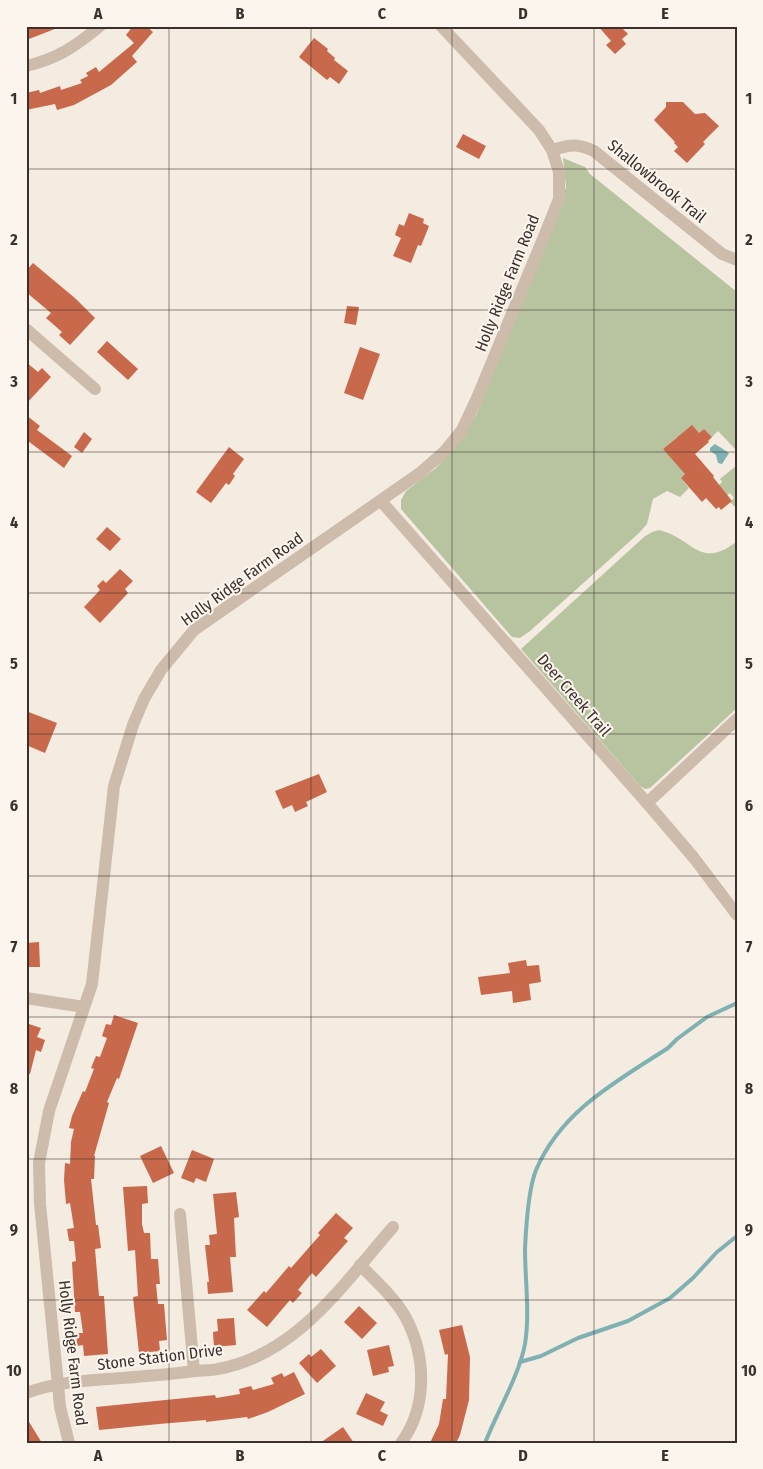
<svg xmlns="http://www.w3.org/2000/svg" width="763" height="1469" font-family="'Fira Sans Condensed',sans-serif">
  <style>
    .green { fill: #b8c4a0 }
    .water { fill: #7fb0b2 }
    .lines { fill: none; stroke-linecap: round; stroke-linejoin: round }
    .stream { stroke: #7fb0b2; stroke-width: 4 }
    .building { fill: #c8694b }
    .minor { stroke: #cdbbac; stroke-width: 12 }
    .tertiary { stroke: #cdbbac; stroke-width: 12 }
    .grid { fill: none; stroke: #3b302b; stroke-width: 1; stroke-opacity: 0.55 }
    .labels { text-anchor: middle; dominant-baseline: central; stroke-width: 4; stroke-linejoin: round; paint-order: stroke }
    .street-label { font-size: 16px; fill: #3b302b; stroke: #fbf5ee }
    .neatline { fill: none; stroke: #3b302b; stroke-width: 2 }
    .grid-label { font-size: 16px; text-anchor: middle; font-weight: bold; fill: #3b302b }
  </style>
  <rect width="100%" height="100%" fill="#f4ebe1"/>
  <!-- green -->
  <g class="green">
    <path d="M 563,158 L 585,167 L 590,174 L 737,292 L 737,451 L 718,431 L 712,437 L 704,429 L 699,433 L 679,439 L 677,437 L 663,449 L 688,472 L 681,478 L 689,488 L 680,497 L 667,491 L 653,499 L 647,524 L 639,533 L 530,631 L 520,638 L 512,637 L 401,509 L 401,500 L 406,491 L 436,468 L 459,443 L 476,415 L 558,214 L 566,187 Z"/>
    <path d="M 737,465 L 737,508 L 736,508 L 730,502 L 734,498 L 730,493 L 726,496 L 718,486 L 722,482 L 720,479 Z"/>
    <path d="M 659,530 C 693,538 700,571 737,541 L 737,708 L 650,788 L 645,789 L 640,786 L 521,649 L 644,537 L 652,532 Z"/>
  </g>
  <!-- water -->
  <path class="water" d="M 715,444 L 729,453 L 722,464 L 718,463 L 716,455 L 710,451 L 710,448 Z"/>
  <g class="lines">
    <!-- stream -->
    <g class="stream">
      <path d="M 520,1362 L 541,1356 L 578,1338 L 628,1321 L 670,1298 L 693,1278 L 717,1252 L 737,1236"/>
      <path d="M 485,1443 C 497,1412 519,1376 525,1344 C 530,1313 525,1280 525,1249 C 526,1227 528,1190 536,1170 C 562,1110 616,1082 668,1048 L 677,1039 L 707,1017 L 737,1003"/>
    </g>
  </g>
  <!-- building -->
  <g class="building">
    <path d="M 26,26 L 60,26 L 60,27 L 29,39 Z"/>
    <path d="M 133,26 L 146,26 L 153,32 L 132,56 L 137,62 L 111,85 L 74,105 L 57,110 L 55,104 L 26,110 L 26,93 L 39,90 L 40,93 L 60,86 L 61,90 L 82,83 L 80,80 L 88,76 L 86,73 L 96,67 L 99,72 L 134,43 L 126,35 Z"/>
    <path d="M 598,26 L 620,26 L 628,34 L 622,39 L 626,44 L 615,54 L 606,45 L 611,41 Z"/>
    <path d="M 314,38 L 328,49 L 327,51 L 335,58 L 334,60 L 348,71 L 339,84 L 330,77 L 327,80 L 299,57 Z"/>
    <path d="M 666,102 L 683,102 L 695,114 L 705,113 L 719,126 L 703,142 L 705,144 L 687,163 L 674,151 L 678,147 L 674,143 L 675,142 L 654,120 L 666,107 Z"/>
    <path d="M 463,134 L 486,146 L 479,159 L 456,147 Z"/>
    <path d="M 409,213 L 424,219 L 423,223 L 429,226 L 421,246 L 418,245 L 411,263 L 393,256 L 401,238 L 395,235 L 399,224 L 404,226 Z"/>
    <path d="M 33,263 L 76,299 L 95,318 L 70,345 L 59,335 L 62,332 L 46,318 L 51,313 L 26,292 L 26,271 Z"/>
    <path d="M 347,306 L 359,307 L 356,325 L 344,323 Z"/>
    <path d="M 107,341 L 138,369 L 128,380 L 97,352 Z"/>
    <path d="M 360,347 L 380,354 L 363,400 L 344,393 Z"/>
    <path d="M 26,362 L 38,372 L 42,368 L 51,377 L 26,404 Z"/>
    <path d="M 26,415 L 40,426 L 37,430 L 72,456 L 64,468 L 28,441 L 26,443 Z"/>
    <path d="M 692,425 L 699,433 L 704,429 L 712,437 L 708,441 L 709,442 L 695,454 L 714,476 L 713,477 L 732,501 L 721,510 L 719,507 L 716,509 L 706,498 L 702,502 L 681,478 L 685,474 L 663,449 Z"/>
    <path d="M 84,432 L 92,439 L 82,453 L 74,447 Z"/>
    <path d="M 229,447 L 244,459 L 233,474 L 235,476 L 229,485 L 226,483 L 211,503 L 196,492 Z"/>
    <path d="M 107,527 L 121,539 L 110,551 L 96,539 Z"/>
    <path d="M 120,569 L 133,581 L 125,589 L 128,593 L 100,623 L 84,607 L 100,590 L 97,586 L 103,580 L 106,583 Z"/>
    <path d="M 26,711 L 57,723 L 45,753 L 26,745 Z"/>
    <path d="M 319,774 L 327,792 L 306,802 L 308,806 L 295,812 L 292,805 L 283,809 L 275,791 Z"/>
    <path d="M 39,942 L 40,967 L 26,967 L 26,943 Z"/>
    <path d="M 526,960 L 527,966 L 539,965 L 541,982 L 529,984 L 531,1000 L 513,1003 L 512,991 L 481,995 L 478,977 L 510,973 L 508,963 Z"/>
    <path d="M 114,1015 L 138,1023 L 119,1079 L 117,1078 L 107,1102 L 109,1103 L 94,1156 L 95,1156 L 94,1179 L 91,1179 L 96,1225 L 98,1225 L 101,1248 L 95,1249 L 99,1296 L 104,1296 L 108,1354 L 84,1356 L 83,1345 L 77,1346 L 76,1333 L 83,1333 L 80,1312 L 75,1312 L 72,1262 L 76,1261 L 74,1241 L 69,1241 L 67,1229 L 74,1228 L 70,1203 L 66,1204 L 64,1180 L 65,1163 L 70,1164 L 71,1142 L 74,1129 L 69,1128 L 72,1116 L 83,1091 L 85,1092 L 94,1069 L 91,1068 L 96,1056 L 100,1057 L 107,1038 L 102,1036 L 106,1024 L 111,1025 Z"/>
    <path d="M 26,1023 L 41,1028 L 37,1037 L 45,1040 L 41,1052 L 36,1050 L 30,1074 L 26,1074 Z"/>
    <path d="M 161,1146 L 174,1173 L 153,1183 L 140,1156 Z"/>
    <path d="M 192,1150 L 214,1159 L 206,1182 L 196,1178 L 194,1183 L 181,1178 Z"/>
    <path d="M 147,1186 L 148,1203 L 142,1204 L 142,1224 L 144,1233 L 150,1233 L 151,1259 L 158,1259 L 160,1284 L 156,1284 L 158,1304 L 164,1304 L 167,1340 L 159,1341 L 160,1351 L 139,1353 L 133,1297 L 138,1296 L 135,1250 L 128,1251 L 123,1187 Z"/>
    <path d="M 236,1192 L 239,1217 L 234,1218 L 236,1257 L 230,1257 L 233,1292 L 208,1294 L 207,1282 L 209,1282 L 205,1245 L 210,1245 L 209,1235 L 217,1234 L 213,1194 Z"/>
    <path d="M 336,1213 L 353,1228 L 344,1238 L 348,1241 L 316,1277 L 312,1273 L 298,1290 L 302,1293 L 293,1303 L 290,1300 L 267,1327 L 247,1310 L 264,1291 L 266,1293 L 289,1266 L 291,1268 L 320,1235 L 318,1233 Z"/>
    <path d="M 359,1306 L 377,1323 L 362,1339 L 344,1322 Z"/>
    <path d="M 234,1318 L 236,1345 L 214,1347 L 213,1332 L 218,1331 L 217,1319 Z"/>
    <path d="M 462,1325 L 470,1357 L 469,1400 L 460,1435 L 456,1443 L 430,1443 L 439,1424 L 443,1399 L 446,1399 L 448,1354 L 445,1355 L 439,1330 Z"/>
    <path d="M 389,1345 L 394,1366 L 388,1367 L 389,1372 L 373,1376 L 367,1350 Z"/>
    <path d="M 321,1349 L 336,1366 L 317,1383 L 299,1363 L 309,1354 L 311,1357 Z"/>
    <path d="M 294,1372 L 305,1394 L 268,1412 L 248,1419 L 247,1417 L 206,1422 L 206,1420 L 159,1424 L 99,1430 L 96,1407 L 215,1395 L 216,1398 L 240,1394 L 239,1389 L 251,1386 L 253,1390 L 274,1384 L 271,1378 L 282,1373 L 284,1377 Z"/>
    <path d="M 366,1393 L 385,1402 L 380,1411 L 388,1415 L 383,1426 L 356,1414 Z"/>
    <path d="M 26,1417 L 42,1443 L 26,1443 Z"/>
    <path d="M 343,1427 L 354,1443 L 320,1443 Z"/>
  </g>
  <g class="lines">
    <!-- minor -->
    <g class="minor">
      <path d="M 552,150 C 570,145 576,143 594,151 L 722,254 L 737,260"/>
      <path d="M 26,329 L 95,389"/>
      <path d="M 381,501 L 647,803 L 694,858 L 737,915"/>
      <path d="M 647,803 L 737,719"/>
      <path d="M 26,998 L 84,1007"/>
      <path d="M 180,1214 L 194,1371"/>
      <path d="M 360,1265 C 376,1281 395,1298 406,1318 C 426,1356 428,1407 401,1443"/>
      <path d="M 26,1393 C 63,1379 107,1380 146,1376 C 162,1375 179,1373 195,1371 C 202,1370 210,1371 218,1369 C 297,1355 344,1283 393,1227"/>
      <path d="M 69,1443 L 60,1407 L 58,1385 L 40,1204 L 39,1163 L 49,1111 L 92,984 L 114,786 L 133,725 L 144,699 L 161,670 L 194,630 L 420,473 L 445,451 L 462,430 L 477,398 L 545,234 L 559,199 L 559,172 L 552,150 L 539,130 L 441,26"/>
    </g>
    <!-- tertiary -->
    <path class="tertiary" d="M 26,66 C 57,59 76,46 100,26"/>
  </g>
  <!-- grid -->
  <path class="grid" d="M 169,26 L 169,1443M 311,26 L 311,1443M 452,26 L 452,1443M 594,26 L 594,1443M 26,169 L 737,169M 26,310 L 737,310M 26,452 L 737,452M 26,593 L 737,593M 26,734 L 737,734M 26,876 L 737,876M 26,1017 L 737,1017M 26,1159 L 737,1159M 26,1300 L 737,1300"/>
  <g class="labels">
    <!-- street labels -->
    <g class="street-label">
      <text transform="translate(657 181) rotate(39)">Shallowbrook Trail</text>
      <text transform="translate(507 283) rotate(-68)">Holly Ridge Farm Road</text>
      <text transform="translate(242 579) rotate(-36)">Holly Ridge Farm Road</text>
      <text transform="translate(574 695) rotate(49)">Deer Creek Trail</text>
      <text transform="translate(73 1353) rotate(83)">Holly Ridge Farm Road</text>
      <text transform="translate(160 1357) rotate(-7)">Stone Station Drive</text>
    </g>
  </g>
  <!-- border -->
  <rect width="763" height="1469" fill="none" stroke="#fbf5ee" stroke-width="55"/>
  <rect x="28" y="28" width="708" height="1414" class="neatline"/>
  <g class="grid-label">
    <text x="98" y="19">A</text>
    <text x="240" y="19">B</text>
    <text x="382" y="19">C</text>
    <text x="523" y="19">D</text>
    <text x="665" y="19">E</text>
    <text x="14" y="104">1</text>
    <text x="749" y="104">1</text>
    <text x="14" y="245">2</text>
    <text x="749" y="245">2</text>
    <text x="14" y="387">3</text>
    <text x="749" y="387">3</text>
    <text x="14" y="528">4</text>
    <text x="749" y="528">4</text>
    <text x="14" y="669">5</text>
    <text x="749" y="669">5</text>
    <text x="14" y="811">6</text>
    <text x="749" y="811">6</text>
    <text x="14" y="952">7</text>
    <text x="749" y="952">7</text>
    <text x="14" y="1094">8</text>
    <text x="749" y="1094">8</text>
    <text x="14" y="1235">9</text>
    <text x="749" y="1235">9</text>
    <text x="14" y="1376">10</text>
    <text x="749" y="1376">10</text>
    <text x="98" y="1461">A</text>
    <text x="240" y="1461">B</text>
    <text x="382" y="1461">C</text>
    <text x="523" y="1461">D</text>
    <text x="665" y="1461">E</text>
  </g>
</svg>
